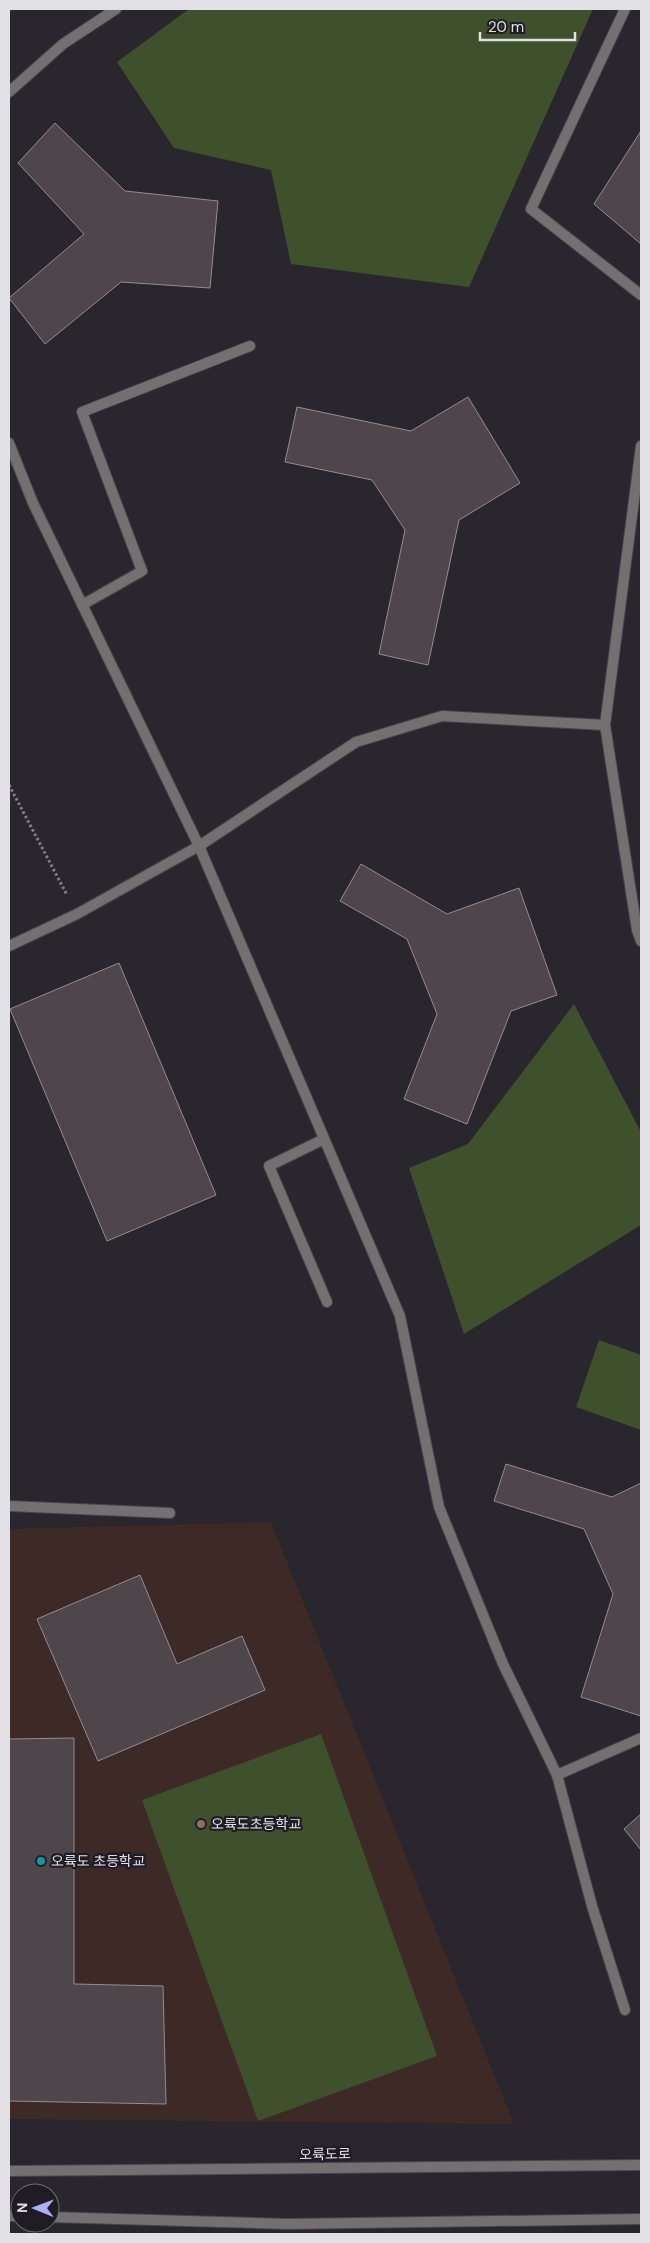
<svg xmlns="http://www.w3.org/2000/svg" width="650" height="2243" font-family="'DM Sans','Noto Sans KR',sans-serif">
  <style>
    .education { fill: #3d2a27 }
    .green { fill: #3f502d }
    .building { fill: #4e464b; stroke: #958c91 }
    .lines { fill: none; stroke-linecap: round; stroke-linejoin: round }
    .lane-casing { stroke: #46454a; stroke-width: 12 }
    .street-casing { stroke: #46454a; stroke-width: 12 }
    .path { stroke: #828085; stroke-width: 3; stroke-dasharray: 2.5 2.5; stroke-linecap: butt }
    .lane { stroke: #746f70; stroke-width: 10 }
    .street { stroke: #746f70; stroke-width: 10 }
    .education-dot { fill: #8d6e63; stroke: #1f1d23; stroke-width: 2 }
    .culture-dot { fill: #0f9aa8; stroke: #1f1d23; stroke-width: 2 }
    .labels { text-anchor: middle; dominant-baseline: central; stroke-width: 4.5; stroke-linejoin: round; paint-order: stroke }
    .poi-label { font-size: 14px; fill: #e1e0e4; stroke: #1f1d23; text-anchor: start }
    .street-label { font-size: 14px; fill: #e1e0e4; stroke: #1f1d23 }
  </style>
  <rect width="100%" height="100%" fill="#29272d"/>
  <!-- education -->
  <path class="education" d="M 271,1522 L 514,2124 L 9,2119 L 9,1529 Z"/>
  <!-- green -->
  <g class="green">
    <path d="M 189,9 L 593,9 L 469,287 L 291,264 L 271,170 L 174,148 L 117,62 Z"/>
    <path d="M 574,1004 L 641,1132 L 641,1225 L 464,1334 L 409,1168 L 468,1144 Z"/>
    <path d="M 599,1340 L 641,1355 L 641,1430 L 576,1407 Z"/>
    <path d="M 321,1734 L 437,2056 L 258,2121 L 142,1800 Z"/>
  </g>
  <!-- building -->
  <g class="building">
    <path d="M 55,123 L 125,191 L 218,201 L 210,288 L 121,282 L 45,344 L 9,298 L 84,234 L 18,163 Z"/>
    <path d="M 641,131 L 641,244 L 594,204 Z"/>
    <path d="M 468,397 L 520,483 L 459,520 L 428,665 L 379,654 L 405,530 L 372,480 L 285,462 L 297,407 L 411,431 Z"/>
    <path d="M 361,864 L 447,914 L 519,888 L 557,995 L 511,1011 L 467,1124 L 404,1099 L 437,1014 L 407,939 L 340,901 Z"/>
    <path d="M 119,963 L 216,1195 L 107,1241 L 10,1009 Z"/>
    <path d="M 506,1464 L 612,1497 L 641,1483 L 641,1716 L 581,1697 L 613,1594 L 584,1529 L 494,1501 Z"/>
    <path d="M 140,1575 L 177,1664 L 242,1636 L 265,1690 L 98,1761 L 37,1619 Z"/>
    <path d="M 74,1738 L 74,1984 L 163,1986 L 166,2104 L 9,2101 L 9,1739 Z"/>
    <path d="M 641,1814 L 641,1850 L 624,1829 Z"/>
  </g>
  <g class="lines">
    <defs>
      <g id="lane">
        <path d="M 625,9 L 531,209 L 641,295"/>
        <path d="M 9,92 L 63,44 L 116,9"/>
        <path d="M 9,443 L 33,503 L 199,846 L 400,1316 L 439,1507 L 503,1664 L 557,1775 L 641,1738"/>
        <path d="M 82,605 L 142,571 L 82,412 L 250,346"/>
        <path d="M 324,1139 L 269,1166 L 327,1302"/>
        <path d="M 9,1506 L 170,1513"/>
        <path d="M 557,1775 L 592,1906 L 625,2010"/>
      </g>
      <g id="street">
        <path d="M 641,446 L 605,725 L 637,930 L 641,941"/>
        <path d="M 9,946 L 77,914 L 199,846 L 356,742 L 442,716 L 605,725"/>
        <path d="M 9,2171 L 641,2165"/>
        <path d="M 9,2216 L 20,2216"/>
        <path d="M 50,2217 L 287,2224 L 641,2219"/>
      </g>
    </defs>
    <!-- lane casing -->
    <use href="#lane" class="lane-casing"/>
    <!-- street casing -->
    <use href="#street" class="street-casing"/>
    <!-- path -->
    <path class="path" d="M 9,785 L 67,895"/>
    <!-- lane -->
    <use href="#lane" class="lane"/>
    <!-- street -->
    <use href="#street" class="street"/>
  </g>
  <!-- markers -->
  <circle class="education-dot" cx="201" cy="1824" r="5"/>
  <circle class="culture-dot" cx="41" cy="1861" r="5"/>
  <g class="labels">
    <!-- poi labels -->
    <g class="poi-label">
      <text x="211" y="1824">오륙도초등학교</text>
      <text x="51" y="1861">오륙도 초등학교</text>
    </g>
    <!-- street labels -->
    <g class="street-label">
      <text transform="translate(325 2154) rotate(-1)">오륙도로</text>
    </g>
  </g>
  <!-- border -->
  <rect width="650" height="2243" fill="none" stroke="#e1e0e4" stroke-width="20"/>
  <!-- north arrow -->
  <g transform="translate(35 2208) rotate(271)"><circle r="24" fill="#1f1d23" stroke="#6d6b70"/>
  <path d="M0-4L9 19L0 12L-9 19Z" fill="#adaffb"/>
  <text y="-8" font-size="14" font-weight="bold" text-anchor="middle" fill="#e1e0e4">N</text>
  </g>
  <!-- scale -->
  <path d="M480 32v8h95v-8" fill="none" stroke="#e1e0e4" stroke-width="2.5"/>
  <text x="488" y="32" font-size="15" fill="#e1e0e4" stroke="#1f1d23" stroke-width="4" paint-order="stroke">20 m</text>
</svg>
